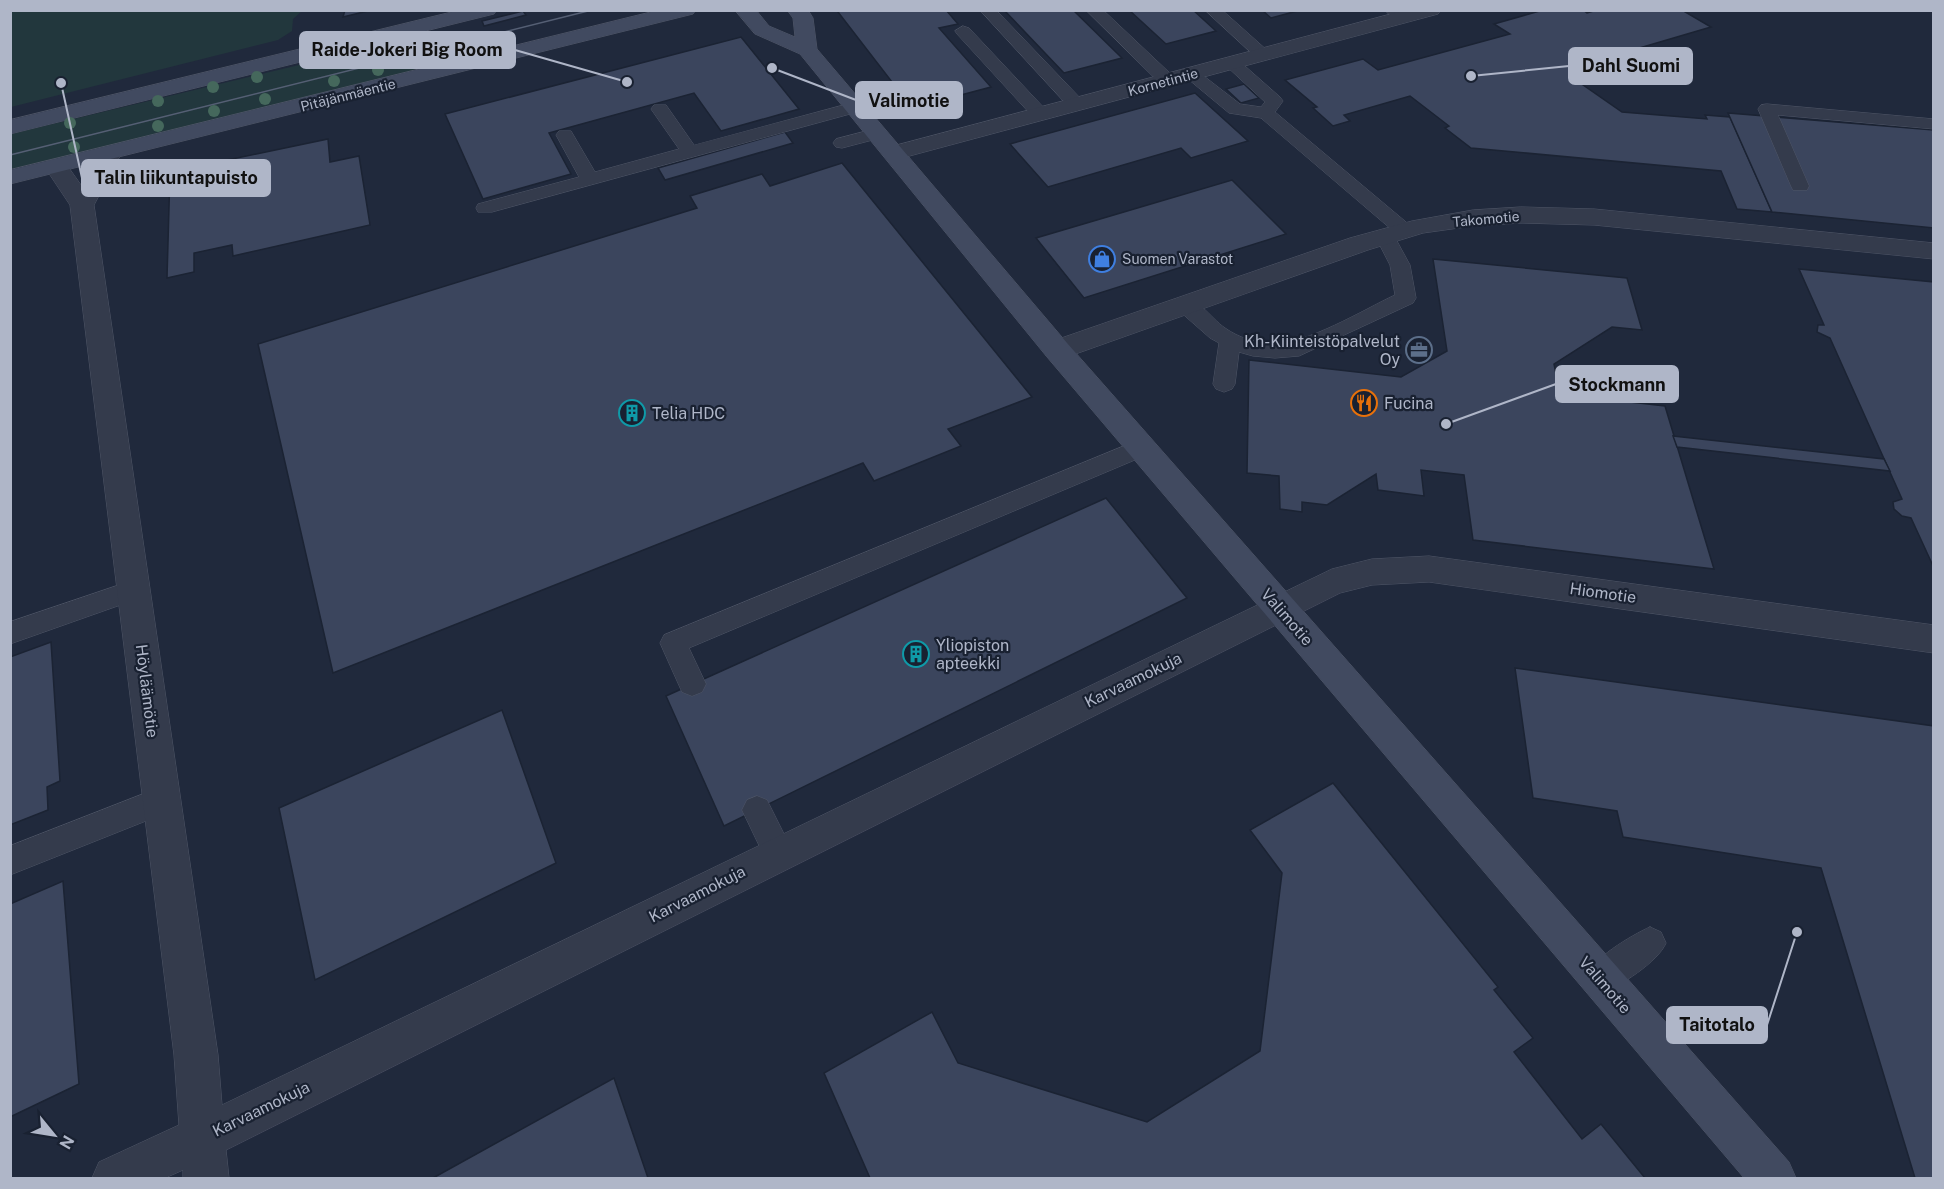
<svg xmlns="http://www.w3.org/2000/svg" width="1944" height="1189" font-family="'Public Sans',sans-serif">
  <style>
    .green { fill: #22373d }
    .building { fill: #3b455d; stroke: #1b2333; stroke-width: 1.5 }
    .lines { fill: none; stroke-linecap: round; stroke-linejoin: round }
    .lane-casing { stroke: #4f5667; stroke-width: 1 }
    .street-casing { stroke: #4f5667; stroke-width: 1 }
    .secondary-casing { stroke: #4f5667; stroke-width: 1 }
    .lane { fill: #343b4c; fill-rule: evenodd }
    .street { fill: #343b4c; fill-rule: evenodd }
    .secondary { fill: #414a60; fill-rule: evenodd }
    .tram { stroke: #555f74; stroke-width: 1.5 }
    .tree { fill: #45685c }
    .labels { text-anchor: middle; dominant-baseline: central; stroke-width: 4.5; stroke-linejoin: round; paint-order: stroke }
    .far-street-label { font-size: 14px; fill: #afb6c8; stroke: #192131 }
    .far-poi-label { font-size: 14px; fill: #afb6c8; stroke: #192131; text-anchor: start }
    .poi-label { font-size: 16px; fill: #afb6c8; stroke: #192131; text-anchor: start }
    .street-label { font-size: 16px; fill: #afb6c8; stroke: #192131 }
    .leader { fill: none; stroke: #afb6c8; stroke-width: 2 }
    .callout-dot { fill: #afb6c8; stroke: #192131; stroke-width: 2 }
    .callout { fill: #afb6c8; stroke: #afb6c8; stroke-width: 2 }
    .callout-label { font-size: 18px; text-anchor: middle; font-weight: bold; fill: #111 }
  </style>
  <rect width="100%" height="100%" fill="#20293c"/>
  <!-- green -->
  <g class="green">
    <path d="M 10,11 L 11,10 L 302,11 L 293,19 L 292,31 L 278,40 L 11,107 Z"/>
    <path d="M 424,35 L 438,63 L 298,103 L 11,169 L 11,134 Z"/>
  </g>
  <!-- building -->
  <g class="building">
    <path d="M 345,10 L 372,10 L 343,17 Z"/>
    <path d="M 842,10 L 946,10 L 958,24 L 939,28 L 991,87 L 912,108 L 838,12 Z"/>
    <path d="M 1004,10 L 1073,10 L 1122,58 L 1064,73 Z"/>
    <path d="M 1129,10 L 1193,10 L 1216,31 L 1166,44 Z"/>
    <path d="M 1262,10 L 1301,10 L 1271,18 Z"/>
    <path d="M 1543,10 L 1583,10 L 1587,13 L 1597,10 L 1682,10 L 1711,27 L 1636,49 L 1651,58 L 1576,80 L 1622,112 L 1707,119 L 1705,115 L 1730,117 L 1772,212 L 1737,209 L 1721,171 L 1471,148 L 1445,128 L 1449,126 L 1410,96 L 1344,115 L 1350,121 L 1333,126 L 1313,108 L 1317,107 L 1285,80 L 1363,59 L 1378,70 L 1510,34 L 1494,24 Z"/>
    <path d="M 523,11 L 526,15 L 484,26 L 482,21 Z"/>
    <path d="M 741,37 L 799,109 L 721,131 L 694,93 L 549,133 L 571,174 L 483,199 L 445,114 Z"/>
    <path d="M 1244,84 L 1246,86 L 1259,98 L 1241,103 L 1226,89 Z"/>
    <path d="M 1195,93 L 1248,141 L 1191,158 L 1181,148 L 1048,187 L 1010,144 Z"/>
    <path d="M 1728,113 L 1934,130 L 1934,228 L 1772,212 Z"/>
    <path d="M 785,132 L 793,143 L 665,180 L 658,168 Z"/>
    <path d="M 328,139 L 330,162 L 359,156 L 370,225 L 233,256 L 232,245 L 194,253 L 194,272 L 167,278 L 170,172 Z"/>
    <path d="M 842,163 L 1032,397 L 948,429 L 961,446 L 874,481 L 863,463 L 333,673 L 258,344 L 697,208 L 690,196 L 762,174 L 770,186 Z"/>
    <path d="M 1232,180 L 1286,234 L 1084,298 L 1036,238 Z"/>
    <path d="M 1433,259 L 1627,278 L 1642,330 L 1612,327 L 1554,364 L 1560,394 L 1665,406 L 1714,569 L 1473,540 L 1464,475 L 1421,470 L 1424,496 L 1378,490 L 1376,474 L 1327,505 L 1302,502 L 1302,512 L 1280,509 L 1279,476 L 1247,473 L 1249,360 L 1401,377 L 1447,351 Z"/>
    <path d="M 1799,269 L 1934,282 L 1934,568 L 1911,518 L 1902,516 L 1894,509 L 1893,502 L 1902,499 L 1830,338 L 1817,332 L 1818,325 L 1824,325 Z"/>
    <path d="M 1673,436 L 1884,459 L 1890,471 L 1677,447 Z"/>
    <path d="M 1106,498 L 1187,598 L 724,826 L 666,696 Z"/>
    <path d="M 51,642 L 60,781 L 47,787 L 48,810 L 10,825 L 10,657 Z"/>
    <path d="M 1515,668 L 1934,726 L 1934,1178 L 1915,1178 L 1821,868 L 1623,837 L 1617,811 L 1533,798 Z"/>
    <path d="M 502,710 L 556,863 L 315,980 L 279,808 Z"/>
    <path d="M 1333,783 L 1498,987 L 1494,990 L 1533,1038 L 1514,1052 L 1582,1139 L 1601,1124 L 1645,1178 L 870,1178 L 824,1073 L 932,1012 L 958,1063 L 1147,1122 L 1260,1051 L 1282,873 L 1250,830 Z"/>
    <path d="M 63,881 L 79,1084 L 10,1117 L 10,904 Z"/>
    <path d="M 614,1078 L 648,1178 L 433,1178 Z"/>
  </g>
  <g class="lines">
    <defs>
      <g id="lane">
        <path d="M 980,10 L 996,10 L 1083,101 L 1086,105 L 1083,109 L 1071,109 Z"/>
        <path d="M 1086,10 L 1103,10 L 1173,76 L 1175,80 L 1173,84 L 1161,84 Z"/>
        <path d="M 1205,10 L 1222,10 L 1269,52 L 1271,55 L 1269,58 L 1257,58 Z"/>
        <path d="M 1385,10 L 1402,10 L 1410,18 L 1408,21 L 1396,21 Z"/>
        <path d="M 963,26 L 969,28 L 1046,110 L 1049,114 L 1046,118 L 1034,118 L 957,34 L 955,31 Z"/>
        <path d="M 1231,58 L 1237,59 L 1280,97 L 1283,101 L 1275,112 L 1412,227 L 1415,231 L 1412,235 L 1398,235 L 1261,118 L 1229,113 L 1182,74 L 1190,69 L 1196,70 L 1240,104 L 1261,107 L 1265,102 L 1223,63 Z"/>
        <path d="M 855,102 L 861,103 L 864,107 L 861,111 L 492,212 L 478,212 L 476,208 L 478,204 L 579,177 L 556,135 L 559,131 L 571,131 L 595,172 L 679,149 L 651,109 L 654,105 L 666,105 L 694,145 Z"/>
        <path d="M 1767,104 L 1934,119 L 1934,129 L 1778,115 L 1809,186 L 1807,190 L 1793,190 L 1791,186 L 1758,109 L 1761,105 Z"/>
        <path d="M 878,128 L 884,129 L 887,133 L 884,137 L 842,148 L 836,147 L 833,143 L 836,139 Z"/>
        <path d="M 1385,230 L 1392,232 L 1410,265 L 1416,298 L 1413,303 L 1299,356 L 1275,358 L 1253,356 L 1239,352 L 1235,384 L 1232,389 L 1224,392 L 1216,389 L 1213,384 L 1219,343 L 1210,338 L 1177,309 L 1174,304 L 1177,299 C 1197,294 1210,318 1225,328 C 1239,338 1256,343 1273,343 C 1306,345 1363,310 1395,295 L 1390,265 L 1375,236 L 1378,232 Z"/>
        <path d="M 1141,439 L 1149,442 L 1153,448 L 1149,454 L 689,648 L 706,684 L 702,692 L 692,696 L 682,692 L 660,643 L 664,635 Z"/>
        <path d="M 134,580 L 143,583 L 147,590 L 143,597 L 10,644 L 10,622 Z"/>
        <path d="M 161,787 L 171,791 L 175,801 L 171,811 L 10,875 L 10,846 Z"/>
        <path d="M 757,796 L 767,800 L 793,852 L 789,862 L 778,866 L 767,862 L 742,810 L 747,800 Z"/>
        <path d="M 1650,927 L 1661,932 L 1666,943 C 1658,962 1620,986 1600,994 L 1589,989 L 1584,978 C 1592,959 1630,936 1650,927 Z"/>
      </g>
      <g id="street">
        <path d="M 1406,10 L 1441,10 L 1438,14 L 902,158 L 894,160 L 886,158 L 882,153 L 886,148 Z"/>
        <path d="M 109,147 L 117,149 L 121,154 L 94,205 L 218,1055 L 222,1105 L 1332,569 L 1372,559 L 1429,556 L 1934,625 L 1934,653 L 1429,582 L 1372,585 L 1340,593 L 226,1150 L 229,1178 L 183,1178 L 183,1170 L 165,1178 L 92,1178 L 99,1162 L 179,1125 L 174,1055 L 70,205 L 44,166 L 48,161 L 56,159 L 64,161 L 81,185 L 101,149 Z"/>
        <path d="M 1521,207 L 1594,209 L 1934,243 L 1934,259 L 1594,225 L 1521,223 L 1473,226 L 1423,233 L 1368,250 L 1067,357 L 1057,359 L 1047,357 L 1043,350 L 1047,343 L 1350,238 L 1412,221 L 1473,210 Z"/>
      </g>
      <g id="secondary">
        <path d="M 460,10 L 497,10 L 494,14 L 10,134 L 10,120 Z"/>
        <path d="M 659,10 L 696,10 L 693,14 L 10,184 L 10,170 Z"/>
        <path d="M 735,10 L 756,10 L 769,26 L 795,37 L 793,18 L 787,10 L 808,10 L 813,18 L 817,49 L 1067,343 L 1789,1162 L 1796,1178 L 1744,1178 L 1047,357 L 800,54 L 755,34 Z"/>
      </g>
    </defs>
    <!-- lane casing -->
    <use href="#lane" class="lane-casing"/>
    <!-- street casing -->
    <use href="#street" class="street-casing"/>
    <!-- secondary casing -->
    <use href="#secondary" class="secondary-casing"/>
    <!-- lane -->
    <use href="#lane" class="lane"/>
    <!-- street -->
    <use href="#street" class="street"/>
    <!-- secondary -->
    <use href="#secondary" class="secondary"/>
    <!-- tram -->
    <path class="tram" d="M 10,155 L 592,10"/>
  </g>
  <!-- trees -->
  <g class="tree">
    <circle cx="418" cy="38" r="6"/>
    <circle cx="378" cy="70" r="6"/>
    <circle cx="257" cy="77" r="6"/>
    <circle cx="334" cy="81" r="6"/>
    <circle cx="213" cy="87" r="6"/>
    <circle cx="265" cy="99" r="6"/>
    <circle cx="158" cy="101" r="6"/>
    <circle cx="214" cy="111" r="6"/>
    <circle cx="70" cy="123" r="6"/>
    <circle cx="158" cy="126" r="6"/>
    <circle cx="74" cy="147" r="6"/>
  </g>
  <!-- icons -->
  <defs>
    <symbol id="shop-ring" viewBox="-11 -11 22 22"><circle r="9.5" fill="#192131" stroke="#3f7fe0" stroke-width="1.5"/><path d="M-5-2.5h2.3a2.7 3.5 0 0 1 5.4 0H5L5.5 6h-11ZM-1.5-2.5h3a1.5 2.3 0 0 0-3 0Z" fill="#3f7fe0"/></symbol>
    <symbol id="office-ring" viewBox="-11 -11 22 22"><circle r="9.5" fill="#192131" stroke="#5c6f8a" stroke-width="1.5"/><path d="M-6-3h4V-5.5h4V-3h4V5H-6ZM-1-4.5V-3h2v-1.5ZM-6 0V1H6V0Z" fill="#5c6f8a"/></symbol>
    <symbol id="restaurant-ring" viewBox="-11 -11 22 22"><circle r="9.5" fill="#192131" stroke="#e8710a" stroke-width="1.5"/><path d="M-5-6h1v4h1v-4h1v4h1v-4h1v5L-1.5 .5V6h-2V.5L-5-1ZM5-6V6H3V1.5H1.5Q1.5-4 5-6Z" fill="#e8710a"/></symbol>
    <symbol id="building-ring" viewBox="-11 -11 22 22"><circle r="9.5" fill="#192131" stroke="#0f9aa8" stroke-width="1.5"/><path d="M-4-6H4V6H1V3H-1V6H-4ZM-2.5-4.3h1.7v1.8h-1.7ZM.8-4.3h1.7v1.8H.8ZM-2.5-1h1.7V.8h-1.7ZM.8-1h1.7V.8H.8Z" fill="#0f9aa8"/></symbol>
  </defs>
  <g fill-rule="evenodd">
    <use href="#shop-ring" x="1087" y="244" width="30" height="30"/>
    <use href="#office-ring" x="1404" y="335" width="30" height="30"/>
    <use href="#restaurant-ring" x="1349" y="388" width="30" height="30"/>
    <use href="#building-ring" x="617" y="398" width="30" height="30"/>
    <use href="#building-ring" x="901" y="639" width="30" height="30"/>
  </g>
  <g class="labels">
    <!-- far-street labels -->
    <g class="far-street-label">
      <text transform="translate(1163 82) rotate(-15)">Kornetintie</text>
      <text transform="translate(348 95) rotate(-14)">Pitäjänmäentie</text>
      <text transform="translate(1486 219) rotate(-5)">Takomotie</text>
    </g>
    <!-- far-poi labels -->
    <g class="far-poi-label">
      <text x="1122" y="259">Suomen Varastot</text>
    </g>
    <!-- poi labels -->
    <g class="poi-label">
      <text x="1400" y="341" text-anchor="end">Kh-Kiinteistöpalvelut<tspan x="1400" dy="18">Oy</tspan></text>
      <text x="1384" y="403">Fucina</text>
      <text x="652" y="413">Telia HDC</text>
      <text x="936" y="645">Yliopiston<tspan x="936" dy="18">apteekki</tspan></text>
    </g>
    <!-- street labels -->
    <g class="street-label">
      <text transform="translate(1603 593) rotate(8)">Hiomotie</text>
      <text transform="translate(1287 617) rotate(49)">Valimotie</text>
      <text transform="translate(1133 680) rotate(-26)">Karvaamokuja</text>
      <text transform="translate(147 691) rotate(83)">Höyläämötie</text>
      <text transform="translate(697 894) rotate(-27)">Karvaamokuja</text>
      <text transform="translate(1605 985) rotate(49)">Valimotie</text>
      <text transform="translate(261 1109) rotate(-26)">Karvaamokuja</text>
    </g>
  </g>
  <!-- callouts -->
  <path class="leader" d="M627 82L515 50M1471 76L1569 66M772 68L856 100M61 83L82 178M1446 424L1556 384M1797 932L1767 1025"/>
  <g class="callout-dot">
    <circle cx="627" cy="82" r="6"/>
    <circle cx="1471" cy="76" r="6"/>
    <circle cx="772" cy="68" r="6"/>
    <circle cx="61" cy="83" r="6"/>
    <circle cx="1446" cy="424" r="6"/>
    <circle cx="1797" cy="932" r="6"/>
  </g>
  <g class="callout">
    <rect x="300" y="32" width="215" height="36" rx="6"/>
    <rect x="1569" y="48" width="123" height="36" rx="6"/>
    <rect x="856" y="82" width="106" height="36" rx="6"/>
    <rect x="82" y="160" width="188" height="36" rx="6"/>
    <rect x="1556" y="366" width="122" height="36" rx="6"/>
    <rect x="1667" y="1007" width="100" height="36" rx="6"/>
  </g>
  <g class="callout-label">
    <text x="407" y="56">Raide-Jokeri Big Room</text>
    <text x="1631" y="72">Dahl Suomi</text>
    <text x="909" y="107">Valimotie</text>
    <text x="176" y="184">Talin liikuntapuisto</text>
    <text x="1617" y="391">Stockmann</text>
    <text x="1717" y="1031">Taitotalo</text>
  </g>
  <!-- border -->
  <rect width="1944" height="1189" fill="none" stroke="#afb6c8" stroke-width="24"/>
  <!-- north arrow -->
  <g transform="translate(54 1135) rotate(120)" stroke="#192131" stroke-width="4.5" paint-order="stroke">
  <path d="M0-4.5L10 22L0 15L-10 22Z" fill="#afb6c8"/>
  <text y="-9" font-size="16" font-weight="bold" text-anchor="middle" fill="#afb6c8">N</text>
  </g>
</svg>
